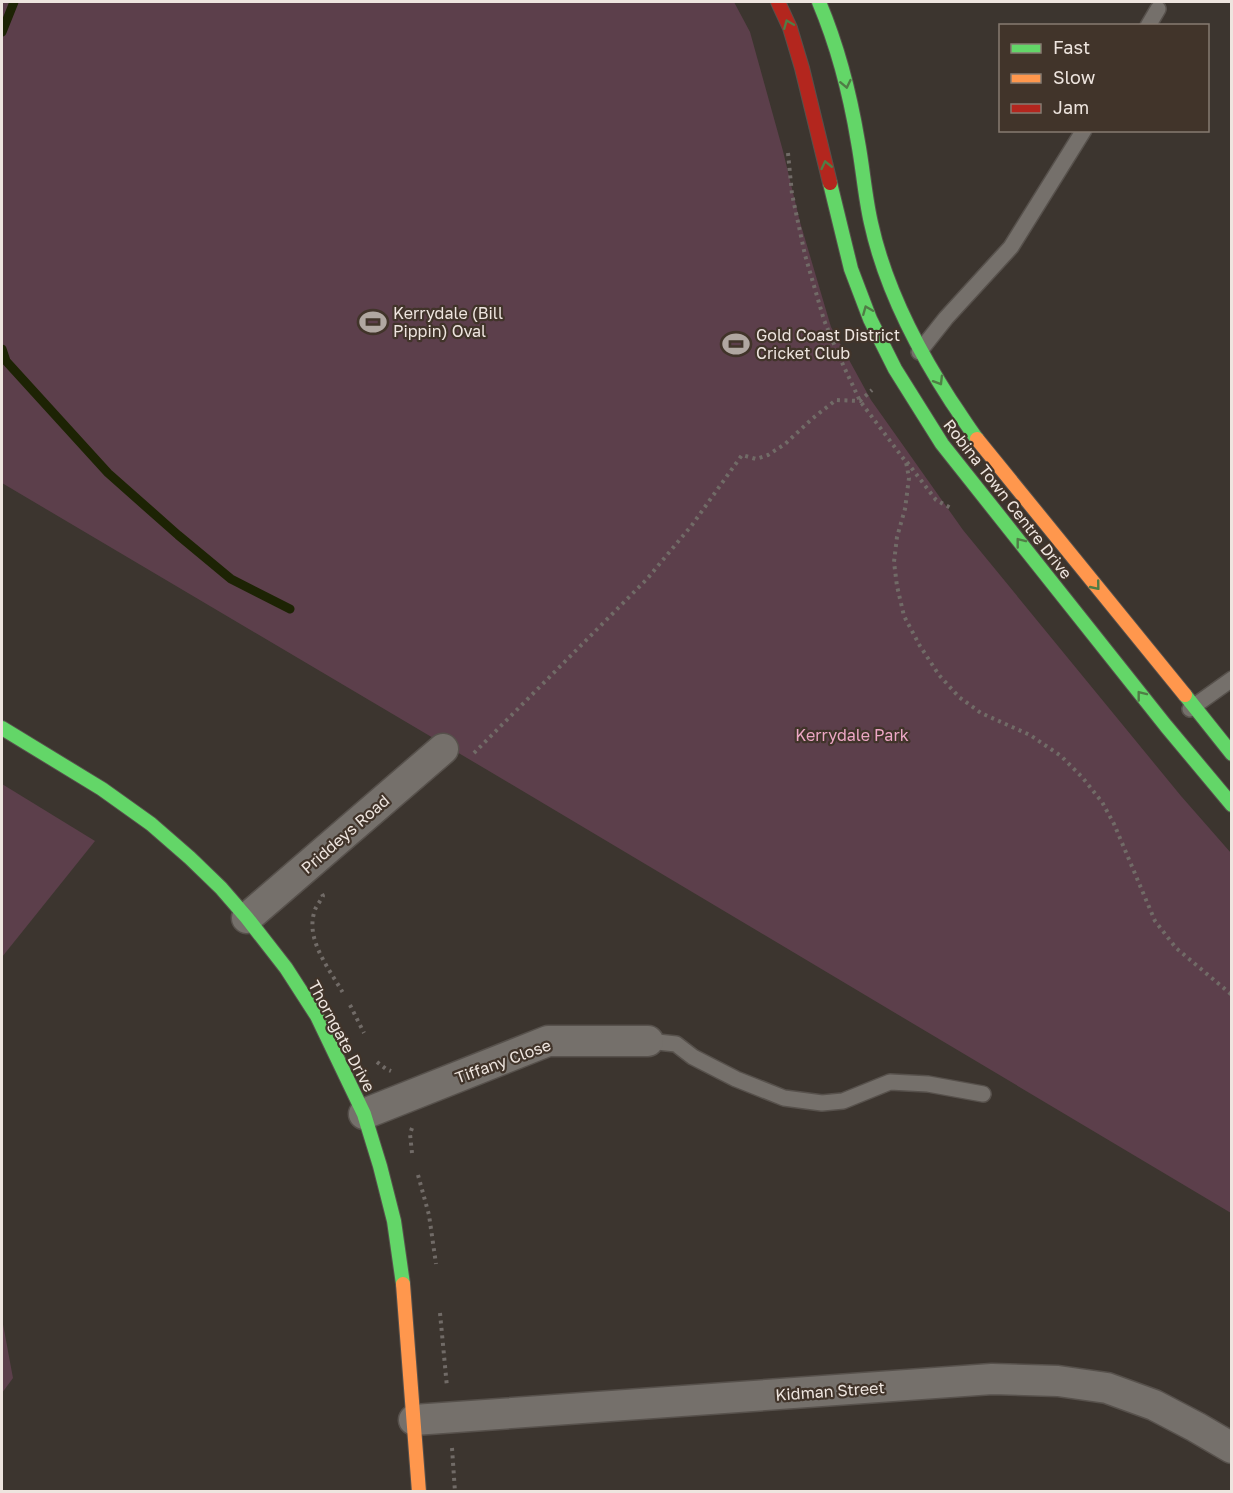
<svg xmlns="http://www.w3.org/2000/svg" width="1233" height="1493" font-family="'Golos Text',sans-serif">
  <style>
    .green { fill: #5c3f4b }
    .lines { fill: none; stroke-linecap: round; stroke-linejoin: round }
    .stream { stroke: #1d2304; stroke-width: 9 }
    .lane-casing { stroke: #57514c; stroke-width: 18 }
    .street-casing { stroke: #57514c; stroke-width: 33 }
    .fast-casing { stroke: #57514c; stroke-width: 16 }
    .slow-casing { stroke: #57514c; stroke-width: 16 }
    .jam-casing { stroke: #57514c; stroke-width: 16 }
    .path { stroke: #716b67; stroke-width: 4; stroke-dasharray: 3 4.5; stroke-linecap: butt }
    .lane { stroke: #75706b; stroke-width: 15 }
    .street { stroke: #75706b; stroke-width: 30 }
    .fast { stroke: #63d668; stroke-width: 14 }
    .slow { stroke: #ff974d; stroke-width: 14 }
    .jam { stroke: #b3261e; stroke-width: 14 }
    .oneway { stroke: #507d46 }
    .labels { text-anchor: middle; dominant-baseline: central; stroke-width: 4.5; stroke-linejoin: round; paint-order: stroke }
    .poi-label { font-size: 16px; fill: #eee5df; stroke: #41342a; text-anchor: start }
    .street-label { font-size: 16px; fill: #eee5df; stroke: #41342a }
    .park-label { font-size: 16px; fill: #eda7c5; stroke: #41342a }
  </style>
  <rect width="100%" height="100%" fill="#3c352f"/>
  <!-- green -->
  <g class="green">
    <path d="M 2,2 L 734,2 L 750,32 L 783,151 L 800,222 L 831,327 L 871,400 L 963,530 L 1181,796 L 1231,853 L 1231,1213 L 489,771 L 2,483 Z"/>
    <path d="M 2,784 L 95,841 L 2,957 Z"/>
    <path d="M 2,1319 L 13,1378 L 2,1393 Z"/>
  </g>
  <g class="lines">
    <!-- stream -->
    <g class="stream">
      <path d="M 2,32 L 14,2"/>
      <path d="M 2,349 L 6,361 L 108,473 L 178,535 L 231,579 L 290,609"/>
    </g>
    <defs>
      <g id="lane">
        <path d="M 1148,26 L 1158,9"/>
        <path d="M 919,352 L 946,318 L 1011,247 L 1084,130"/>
        <path d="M 1190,709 L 1232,679"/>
        <path d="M 648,1041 L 676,1044 L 693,1057 L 736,1079 L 784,1098 L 822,1103 L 843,1101 L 890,1082 L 928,1084 L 983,1094"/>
      </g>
      <g id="street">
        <path d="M 247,918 L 443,749"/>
        <path d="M 364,1114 L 548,1041 L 648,1041"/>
        <path d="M 414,1420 L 992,1379 L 1058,1381 L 1107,1388 L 1154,1405 L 1196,1427 L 1232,1448"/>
      </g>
      <g id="fast">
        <path d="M 819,2 C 838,47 850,94 858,142 C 863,169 865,197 871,223 C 885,287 916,347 951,401 C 960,414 968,427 977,439"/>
        <path d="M 830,183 L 851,269 L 870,319 L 895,369 L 942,444 L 1166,726 L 1232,805"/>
        <path d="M 1185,695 L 1232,754"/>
        <path d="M 2,728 L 102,789 L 151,824 L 190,858 L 221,888 L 247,918 L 286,968 L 317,1016 L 364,1114 L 380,1166 L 394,1221 L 403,1284"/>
      </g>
      <g id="slow">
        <path d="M 977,439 L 1185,695"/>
        <path d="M 403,1284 L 419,1492"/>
      </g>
      <path id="jam" d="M 778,2 L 790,28 L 802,68 L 830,183"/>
    </defs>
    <!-- lane casing -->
    <use href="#lane" class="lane-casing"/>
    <!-- street casing -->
    <use href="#street" class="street-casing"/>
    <!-- fast casing -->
    <use href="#fast" class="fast-casing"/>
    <!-- slow casing -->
    <use href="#slow" class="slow-casing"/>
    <!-- jam casing -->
    <use href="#jam" class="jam-casing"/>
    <!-- path -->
    <g class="path">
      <path d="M 788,153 L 792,194 L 805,255 L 824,320 L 838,354 L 860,401 L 906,462 L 909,478 L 905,509 L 897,537 L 894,562 L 897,586 L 904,616 L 920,646 L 939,675 L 959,697 L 981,713 L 1030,735 L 1061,756 L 1082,777 L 1102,802 L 1114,824 L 1155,921 L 1176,948 L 1232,995"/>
      <path d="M 907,462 L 936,500 L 951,508"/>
      <path d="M 474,753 L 647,579 L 692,525 L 742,455 L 756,459 L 768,455 L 785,444 L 813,418 L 836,400 L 860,401 L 872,390"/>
      <path d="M 322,894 L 323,896 C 320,902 315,907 314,913 C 306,941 330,970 343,993"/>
      <path d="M 350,1005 L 364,1033"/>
      <path d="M 377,1062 L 386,1069 L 391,1071"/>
      <path d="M 412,1128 L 410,1134 L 412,1153"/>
      <path d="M 418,1175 L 429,1215 L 436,1264"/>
      <path d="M 440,1313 L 447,1387"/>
      <path d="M 452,1448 L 455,1492"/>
    </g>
    <!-- lane -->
    <use href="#lane" class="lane"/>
    <!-- street -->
    <use href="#street" class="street"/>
    <!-- fast -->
    <use href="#fast" class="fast"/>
    <!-- slow -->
    <use href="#slow" class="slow"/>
    <!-- jam -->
    <use href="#jam" class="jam"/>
  </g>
  <!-- one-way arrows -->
  <defs><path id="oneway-chevron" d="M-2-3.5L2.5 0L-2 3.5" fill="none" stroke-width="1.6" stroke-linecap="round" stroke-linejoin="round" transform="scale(1.5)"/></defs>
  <g class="oneway">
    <use href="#oneway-chevron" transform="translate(788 24) rotate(-112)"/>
    <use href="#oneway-chevron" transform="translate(846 84) rotate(78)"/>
    <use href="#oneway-chevron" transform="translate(826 165) rotate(-103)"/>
    <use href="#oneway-chevron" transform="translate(867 310) rotate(-112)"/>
    <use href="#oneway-chevron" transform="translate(939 381) rotate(59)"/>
    <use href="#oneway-chevron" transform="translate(1020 542) rotate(-128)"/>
    <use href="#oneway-chevron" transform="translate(1096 586) rotate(51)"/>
    <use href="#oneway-chevron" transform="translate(1141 695) rotate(-128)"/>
  </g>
  <!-- icons -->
  <defs>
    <symbol id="stadium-bare" viewBox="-9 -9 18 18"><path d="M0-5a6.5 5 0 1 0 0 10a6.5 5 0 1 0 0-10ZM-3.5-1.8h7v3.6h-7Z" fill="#b0a7a1" stroke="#41342a" stroke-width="2.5" paint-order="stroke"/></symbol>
  </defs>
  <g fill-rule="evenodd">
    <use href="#stadium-bare" x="354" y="303" width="38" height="38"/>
    <use href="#stadium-bare" x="717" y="325" width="38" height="38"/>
  </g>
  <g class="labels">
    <!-- poi labels -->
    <g class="poi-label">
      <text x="393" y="313">Kerrydale (Bill<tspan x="393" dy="18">Pippin) Oval</tspan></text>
      <text x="756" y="335">Gold Coast District<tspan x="756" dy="18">Cricket Club</tspan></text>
    </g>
    <!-- street labels -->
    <g class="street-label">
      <text transform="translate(1008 499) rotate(52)">Robina Town Centre Drive</text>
      <text transform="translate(345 834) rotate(-41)">Priddeys Road</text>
      <text transform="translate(342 1036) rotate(62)">Thorngate Drive</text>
      <text transform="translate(503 1061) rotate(-20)">Tiffany Close</text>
      <text transform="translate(830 1391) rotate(-4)">Kidman Street</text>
    </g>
    <!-- park labels -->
    <g class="park-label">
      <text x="852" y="735">Kerrydale Park</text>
    </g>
  </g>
  <!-- border -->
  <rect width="1233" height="1493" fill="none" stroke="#eee5df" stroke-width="6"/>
  <!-- legend -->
  <rect x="999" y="24" width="210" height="108" fill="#41342a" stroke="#867b72" stroke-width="1.5"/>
  <rect x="1011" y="44" width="30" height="9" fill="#63d668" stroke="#867b72" stroke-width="1.5"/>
  <text x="1053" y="54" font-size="18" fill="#eee5df">Fast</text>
  <rect x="1011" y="74" width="30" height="9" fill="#ff974d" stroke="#867b72" stroke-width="1.5"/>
  <text x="1053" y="84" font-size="18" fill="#eee5df">Slow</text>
  <rect x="1011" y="104" width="30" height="9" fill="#b3261e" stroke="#867b72" stroke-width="1.5"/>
  <text x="1053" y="114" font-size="18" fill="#eee5df">Jam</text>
</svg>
